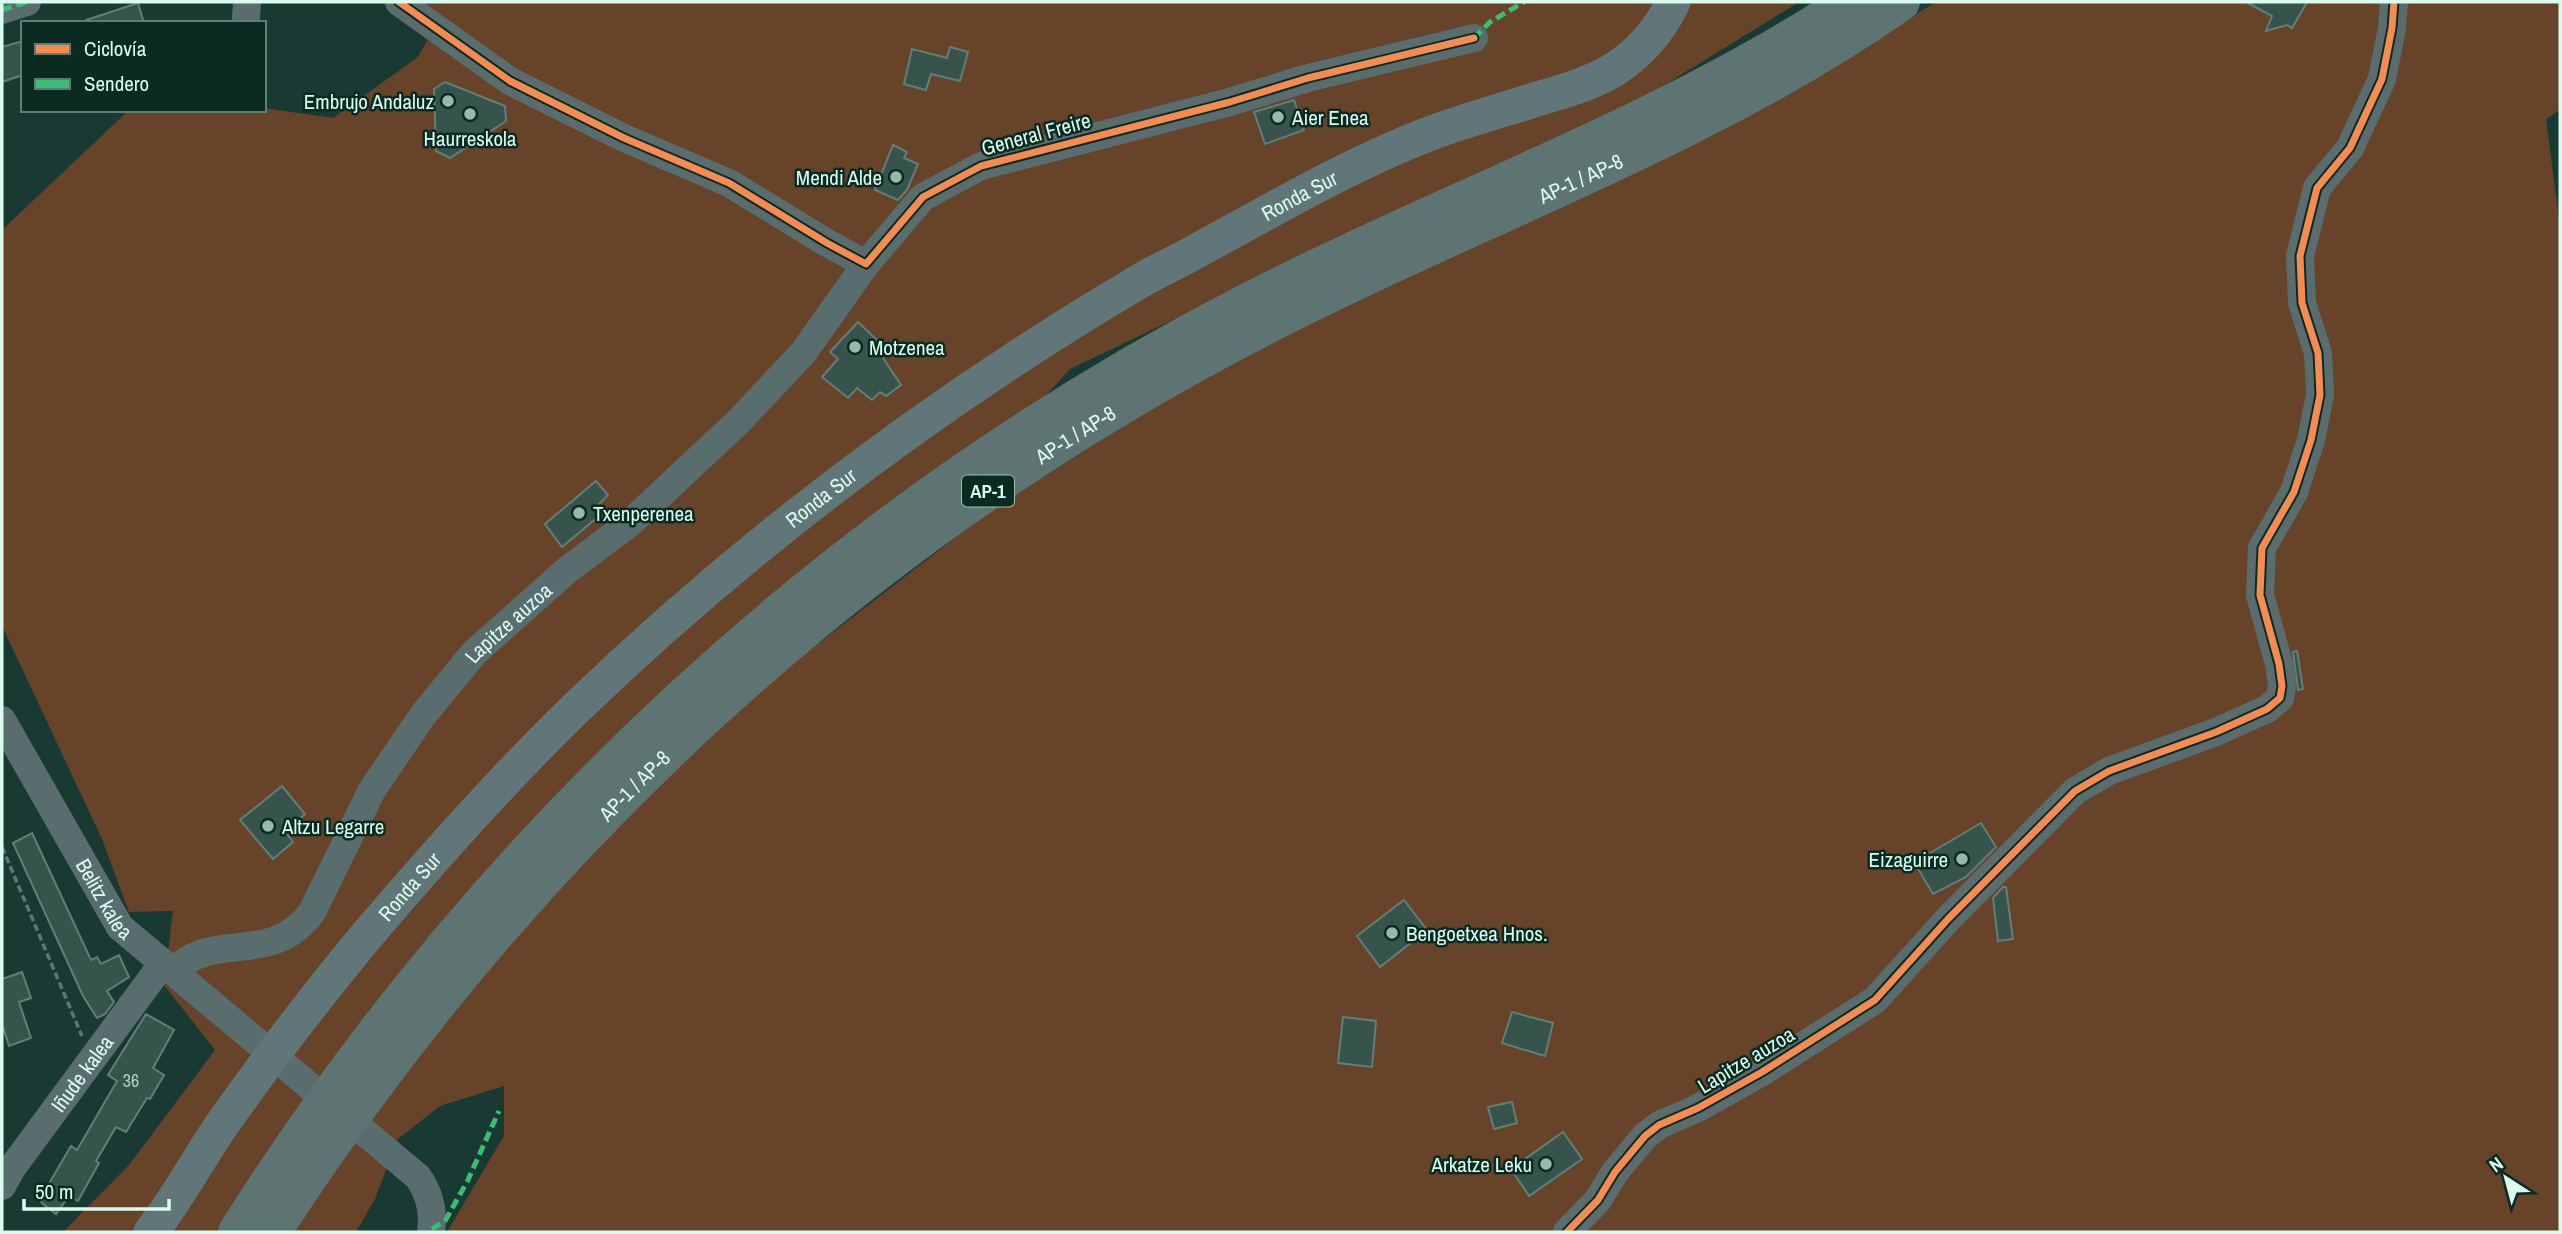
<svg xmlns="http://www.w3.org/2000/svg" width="2562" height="1234" font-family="'Archivo Narrow',sans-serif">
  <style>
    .green { fill: #674329 }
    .building { fill: #37544c; stroke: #627f77; stroke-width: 2 }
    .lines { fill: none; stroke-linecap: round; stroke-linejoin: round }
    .path { stroke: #607574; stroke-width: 3.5; stroke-dasharray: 7 3.5; stroke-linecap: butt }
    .minor { stroke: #596d6f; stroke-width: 28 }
    .major { stroke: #607678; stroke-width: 35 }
    .highway { stroke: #5d7472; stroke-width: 38 }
    .quiet { stroke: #3abd76; stroke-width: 5; stroke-dasharray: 10 5; stroke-linecap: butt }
    .cycleway-casing { stroke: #0b2a21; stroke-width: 11 }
    .cycleway { stroke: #f68b52; stroke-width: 7 }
    .poi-dot { fill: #96b8ad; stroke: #0b2a21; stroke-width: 2.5 }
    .labels { text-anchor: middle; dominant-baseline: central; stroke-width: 5; stroke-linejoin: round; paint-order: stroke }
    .number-label { font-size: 18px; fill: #b0d2c6 }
    .shield { fill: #0b2a21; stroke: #9bbdb1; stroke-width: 2 }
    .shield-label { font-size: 19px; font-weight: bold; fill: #d9fcef }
    .poi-label { font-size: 21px; fill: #d9fcef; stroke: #0b2a21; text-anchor: start }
    .street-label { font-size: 21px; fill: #d9fcef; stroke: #0b2a21 }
  </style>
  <rect width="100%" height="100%" fill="#193a32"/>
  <!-- green -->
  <path class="green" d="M 425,2 L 1799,2 L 1658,89 L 1070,369 L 818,644 L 991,510 L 1147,411 L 1344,300 L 1551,212 L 1718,133 L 1936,2 L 2560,2 L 2560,110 L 2546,119 L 2560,227 L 2560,1232 L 1574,1232 L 1695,1102 L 1562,1232 L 447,1232 L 504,1136 L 504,1086 L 440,1106 L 398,1139 L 375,1199 L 356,1232 L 63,1232 L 129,1165 L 215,1050 L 164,985 L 173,911 L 129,912 L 102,839 L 2,626 L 2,230 L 129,110 L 264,110 L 264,108 L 333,118 L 418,57 L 432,32 Z"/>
  <!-- building -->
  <g class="building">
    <path d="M 2246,2 L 2307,2 L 2292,28 L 2287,25 L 2266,31 L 2272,16 Z"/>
    <path d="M 138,3 L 144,23 L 86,23 L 86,20 Z"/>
    <path d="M 23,41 L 23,75 L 2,82 L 2,47 Z"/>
    <path d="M 950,47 L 968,52 L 960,81 L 931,74 L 926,90 L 904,84 L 912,49 L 947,58 Z"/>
    <path d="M 445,82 L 505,106 L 506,121 L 450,158 L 436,151 L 434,89 Z"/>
    <path d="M 1294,100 L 1304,130 L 1265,144 L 1254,112 Z"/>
    <path d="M 893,145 L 907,152 L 904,158 L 918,164 L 907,190 L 898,200 L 875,190 Z"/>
    <path d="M 858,322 L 879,342 L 875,346 L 901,385 L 886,396 L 880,392 L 872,400 L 857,388 L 848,398 L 822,377 L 838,359 L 830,352 Z"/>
    <path d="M 596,481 L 608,495 L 599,504 L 600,515 L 562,547 L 545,524 Z"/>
    <path d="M 2297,651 L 2303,689 L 2298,690 L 2293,652 Z"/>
    <path d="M 282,786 L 305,814 L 285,831 L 293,842 L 273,859 L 240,820 Z"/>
    <path d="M 1981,823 L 1996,847 L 1966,877 L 1933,894 L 1917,867 L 1928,861 L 1925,856 Z"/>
    <path d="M 32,833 L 91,960 L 97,957 L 101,964 L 119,955 L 129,977 L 107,991 L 114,1002 L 105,1014 L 97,1018 L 83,996 L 13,843 Z"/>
    <path d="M 2003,887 L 2006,887 L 2013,939 L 1998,941 L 1993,898 Z"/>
    <path d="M 1404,900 L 1427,930 L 1380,967 L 1357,936 Z"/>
    <path d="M 22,972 L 31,998 L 19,1002 L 31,1038 L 9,1046 L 2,1024 L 2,979 Z"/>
    <path d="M 1512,1012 L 1553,1023 L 1545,1056 L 1502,1043 Z"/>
    <path d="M 146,1014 L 174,1030 L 153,1068 L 164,1075 L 150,1099 L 147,1098 L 126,1132 L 116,1127 L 96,1161 L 99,1163 L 78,1201 L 69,1196 L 56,1214 L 42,1203 L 40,1199 L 71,1146 L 77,1150 L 117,1081 L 108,1075 Z"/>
    <path d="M 1343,1017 L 1376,1021 L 1372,1067 L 1338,1063 Z"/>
    <path d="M 1512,1102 L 1517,1123 L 1494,1129 L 1488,1107 Z"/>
    <path d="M 1563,1132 L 1582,1159 L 1529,1196 L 1511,1169 Z"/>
  </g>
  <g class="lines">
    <!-- path -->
    <path class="path" d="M 2,847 L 82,1036"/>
    <!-- minor -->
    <g class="minor">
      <path d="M 399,2 L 510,81 L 624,138 L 729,183 L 827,243 L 866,264 L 923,197 L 981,166 L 1230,102 L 1308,78 L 1474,38"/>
      <path d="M 2,10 L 27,2"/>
      <path d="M 246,18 L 247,2"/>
      <path id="s1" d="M 2,720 L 120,927 L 418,1177 C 430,1194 434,1212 431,1232"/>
      <path id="s2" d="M 174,972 C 210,929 271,968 312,912 L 372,790 L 423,715 L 474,653 L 566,571 L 630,523 L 738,422 L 803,353 L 866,264"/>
      <path id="s3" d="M 2,1186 L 12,1168 L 163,963"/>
      <path d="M 1567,1232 L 1598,1200 L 1615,1172 L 1645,1136 L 1659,1125 L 1698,1108 L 1762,1072 L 1875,1000 L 1948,919 L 2075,791 L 2109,771 L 2216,732 L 2267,709 L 2280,698 L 2282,686 L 2279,664 L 2260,595 L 2262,548 L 2294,492 L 2311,440 L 2320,395 L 2318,353 L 2302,303 L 2300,256 L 2317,188 L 2350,148 L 2382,79 L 2392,28 L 2394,2"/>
    </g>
    <!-- major -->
    <path class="major" id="s4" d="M 151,1232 C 178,1198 198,1159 223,1123 C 267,1061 314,999 363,940 C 430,861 499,783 573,711 C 744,546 935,402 1140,281 C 1160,269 1182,260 1202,248 C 1276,208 1347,166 1426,135 C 1460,122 1496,112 1531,101 C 1560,92 1589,85 1615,69 C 1641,52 1660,30 1673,2"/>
    <!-- highway -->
    <g class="highway">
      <path d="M 237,1232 C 484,841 834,514 1246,303 C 1446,200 1661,125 1849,2"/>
      <path id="s5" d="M 272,1232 C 520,850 855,537 1261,328 C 1473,218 1704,140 1901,2"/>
    </g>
    <!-- quiet -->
    <g class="quiet">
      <path d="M 2,10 L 27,2"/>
      <path d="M 1474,38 L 1490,22 L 1524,2"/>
      <path d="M 432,1229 L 445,1221 L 467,1182 L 499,1111"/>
    </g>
    <defs>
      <g id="cycleway">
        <path d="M 399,2 L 510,81 L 624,138 L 729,183 L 827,243 L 866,264 L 923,197 L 981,166 L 1230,102 L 1308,78 L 1474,38"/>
        <path d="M 1567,1232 L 1598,1200 L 1615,1172 L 1645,1136 L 1659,1125 L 1698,1108 L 1762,1072 L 1875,1000 L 1948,919 L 2075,791 L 2109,771 L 2216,732 L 2267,709 L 2280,698 L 2282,686 L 2279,664 L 2260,595 L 2262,548 L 2294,492 L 2311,440 L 2320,395 L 2318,353 L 2302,303 L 2300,256 L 2317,188 L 2350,148 L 2382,79 L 2392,28 L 2394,2"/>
      </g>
    </defs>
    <!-- cycleway casing -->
    <use href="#cycleway" class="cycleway-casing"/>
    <!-- cycleway -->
    <use href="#cycleway" class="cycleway"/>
  </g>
  <!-- markers -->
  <g class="poi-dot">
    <circle cx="448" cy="101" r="7"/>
    <circle cx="470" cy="114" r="7"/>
    <circle cx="1278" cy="117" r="7"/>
    <circle cx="896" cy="177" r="7"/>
    <circle cx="855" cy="347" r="7"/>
    <circle cx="579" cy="513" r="7"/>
    <circle cx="268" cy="826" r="7"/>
    <circle cx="1962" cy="859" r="7"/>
    <circle cx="1392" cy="933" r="7"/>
    <circle cx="1546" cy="1164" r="7"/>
  </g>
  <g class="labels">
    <!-- number labels -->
    <g class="number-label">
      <text x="131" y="1080">36</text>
    </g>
    <!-- shield labels -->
    <rect class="shield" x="962" y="475.5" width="52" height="31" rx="5"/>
    <g class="shield-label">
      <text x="988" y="491">AP-1</text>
    </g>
    <!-- poi labels -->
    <g class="poi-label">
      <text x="434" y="101" text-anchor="end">Embrujo Andaluz</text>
      <text x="1292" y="117">Aier Enea</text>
      <text x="470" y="138" text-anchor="middle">Haurreskola</text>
      <text x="882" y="177" text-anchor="end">Mendi Alde</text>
      <text x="869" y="347">Motzenea</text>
      <text x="593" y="513">Txenperenea</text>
      <text x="282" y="826">Altzu Legarre</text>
      <text x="1948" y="859" text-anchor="end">Eizaguirre</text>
      <text x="1406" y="933">Bengoetxea Hnos.</text>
      <text x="1532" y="1164" text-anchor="end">Arkatze Leku</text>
    </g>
    <!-- street labels -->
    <g class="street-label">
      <text transform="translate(1036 134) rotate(-15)">General Freire</text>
      <text stroke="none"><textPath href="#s5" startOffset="1708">AP-1 / AP-8</textPath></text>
      <text stroke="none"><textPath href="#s4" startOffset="1566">Ronda Sur</textPath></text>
      <text stroke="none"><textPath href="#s5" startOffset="1141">AP-1 / AP-8</textPath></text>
      <text stroke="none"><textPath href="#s4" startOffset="999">Ronda Sur</textPath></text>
      <text stroke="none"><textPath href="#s2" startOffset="508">Lapitze auzoa</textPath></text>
      <text stroke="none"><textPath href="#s5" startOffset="576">AP-1 / AP-8</textPath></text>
      <text stroke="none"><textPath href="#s4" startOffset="432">Ronda Sur</textPath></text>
      <text stroke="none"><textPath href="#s1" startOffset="206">Belitz kalea</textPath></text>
      <text transform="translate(1746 1060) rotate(-31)">Lapitze auzoa</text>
      <text stroke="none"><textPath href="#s3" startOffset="138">Iñude kalea</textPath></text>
    </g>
  </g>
  <!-- border -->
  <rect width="2562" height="1234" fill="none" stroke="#d9fcef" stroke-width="7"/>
  <!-- legend -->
  <rect x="21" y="21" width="245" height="91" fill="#0b2a21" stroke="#5d7e73" stroke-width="2"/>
  <rect x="35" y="44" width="35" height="10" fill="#f68b52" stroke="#5d7e73" stroke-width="2"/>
  <text x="84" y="56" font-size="21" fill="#d9fcef">Ciclovía</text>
  <rect x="35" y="79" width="35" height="10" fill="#3abd76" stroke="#5d7e73" stroke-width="2"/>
  <text x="84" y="91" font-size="21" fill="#d9fcef">Sendero</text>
  <!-- north arrow -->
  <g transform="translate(2506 1178) rotate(324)" stroke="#0b2a21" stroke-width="5" paint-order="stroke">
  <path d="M0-5L12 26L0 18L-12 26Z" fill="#d9fcef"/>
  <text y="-10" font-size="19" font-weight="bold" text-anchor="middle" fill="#d9fcef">N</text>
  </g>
  <!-- scale -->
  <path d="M24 1199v10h145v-10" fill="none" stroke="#d9fcef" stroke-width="3.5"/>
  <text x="35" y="1199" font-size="21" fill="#d9fcef" stroke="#0b2a21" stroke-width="5" paint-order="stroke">50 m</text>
</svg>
